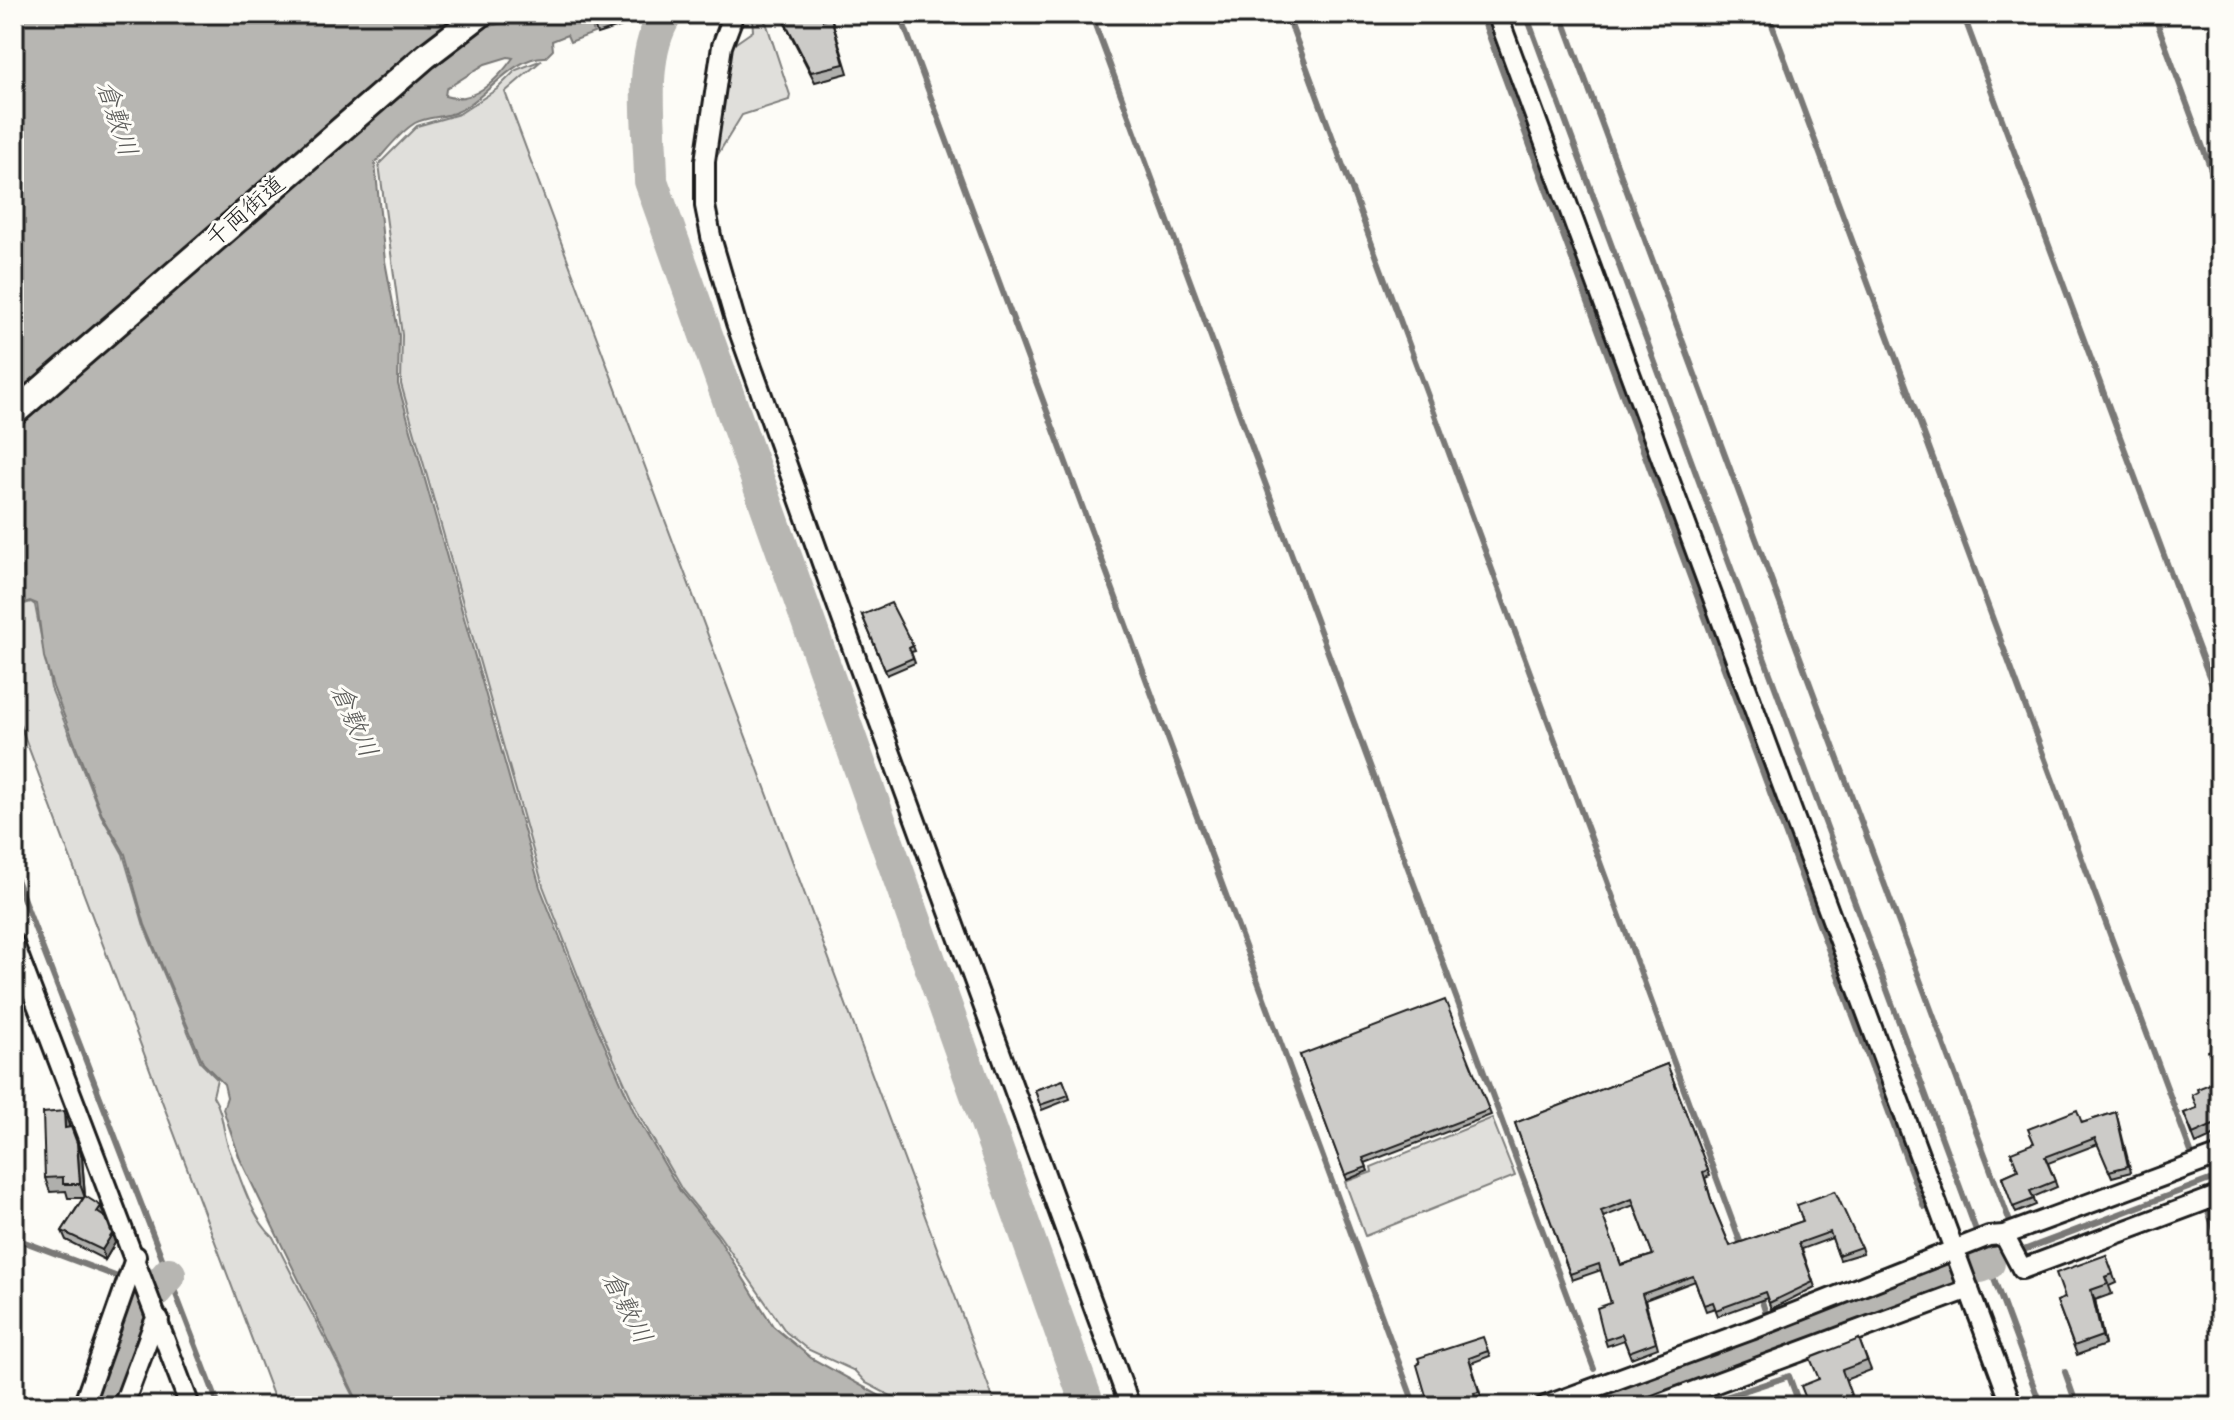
<svg xmlns="http://www.w3.org/2000/svg" width="2234" height="1420" font-family="Kalam,'Klee One',sans-serif">
  <style>
    .green { fill: #e0dfdb; stroke: #7e7e7c; stroke-width: 2 }
    .water { fill: #b7b6b2; stroke: #797876; stroke-width: 2; fill-rule: evenodd }
    .lines { fill: none; stroke-linecap: round; stroke-linejoin: round }
    .stream { stroke: #797876; stroke-width: 6 }
    .river { stroke: #b7b6b2; stroke-width: 34 }
    .minor-casing { stroke: #1c1c1c; stroke-width: 24 }
    .tertiary-casing { stroke: #1c1c1c; stroke-width: 30 }
    .minor { stroke: #fdfcf7; stroke-width: 18 }
    .tertiary { stroke: #fdfcf7; stroke-width: 24 }
    .wall { fill: #afafac; stroke: #1c1c1c; stroke-width: 2; fill-rule: evenodd }
    .shaded-wall { fill: #8f8e8c; stroke: #1c1c1c; stroke-width: 2 }
    .building { fill: #cccbc8; stroke: #1c1c1c; stroke-width: 2; fill-rule: evenodd }
    .labels { text-anchor: middle; dominant-baseline: central; stroke-width: 6; stroke-linejoin: round; paint-order: stroke }
    .street-label { font-size: 24px; fill: #1c1c1c; stroke: #fdfcf7 }
    .water-label { font-size: 26px; font-style: italic; fill: #5a5a58; stroke: #fdfcf7 }
  </style>
  <rect width="100%" height="100%" fill="#fdfcf7"/>
  <filter id="ink" filterUnits="userSpaceOnUse"><feTurbulence type="fractalNoise" baseFrequency=".0125" numOctaves="2"/><feDisplacementMap in="SourceGraphic" scale="16" xChannelSelector="R" yChannelSelector="G"/><feConvolveMatrix kernelMatrix="1 2 1 2 8 2 1 2 1" color-interpolation-filters="sRGB"/></filter>
  <g filter="url(#ink)">
    <!-- green -->
    <g class="green">
      <path d="M 752,14 L 760,14 L 767,25 L 790,95 L 789,100 L 742,115 L 715,159 L 714,137 L 730,47 L 753,31 Z"/>
      <path d="M 542,60 L 505,92 L 996,1406 L 910,1406 L 866,1383 L 855,1371 L 807,1349 L 786,1332 L 719,1235 L 682,1190 L 639,1115 L 589,1004 L 543,886 L 401,384 L 402,335 L 379,164 L 417,126 L 459,114 L 497,89 L 516,70 Z"/>
      <path d="M 31,602 L 35,605 L 51,688 L 101,815 L 123,854 L 144,926 L 201,1063 L 217,1079 L 213,1096 C 224,1113 222,1131 229,1149 C 240,1176 251,1217 273,1237 L 359,1406 L 277,1406 L 14,709 L 14,607 Z"/>
      <path d="M 1492,1118 L 1515,1176 L 1365,1236 L 1345,1182 L 1372,1172 L 1371,1167 Z"/>
    </g>
    <!-- water -->
    <path class="water" d="M 14,14 L 454,14 L 490,26 L 541,14 L 547,21 L 559,14 L 588,14 L 594,33 L 570,42 L 567,35 L 552,41 L 553,50 L 546,57 C 512,56 487,98 457,112 C 444,118 427,116 415,123 C 400,132 387,150 375,163 L 385,261 L 399,335 L 398,384 L 540,887 L 586,1003 L 635,1114 L 680,1191 L 717,1236 L 773,1326 L 811,1358 L 898,1406 L 360,1406 L 240,1159 L 223,1109 L 227,1097 L 224,1084 L 203,1063 L 145,925 L 125,854 L 102,814 L 53,687 L 44,657 L 37,604 L 30,601 L 14,606 ZM 508,57 L 513,58 C 498,79 473,105 445,96 L 446,89 L 485,64 Z"/>
    <g class="lines">
      <!-- stream -->
      <g class="stream">
        <path d="M 900,14 L 1415,1406"/>
        <path d="M 1091,14 L 1594,1369"/>
        <path d="M 1287,14 L 1742,1247"/>
        <path d="M 1481,14 L 1924,1207"/>
        <path d="M 1526,14 L 2041,1406"/>
        <path d="M 1561,14 L 2010,1222"/>
        <path d="M 1768,14 L 2192,1155"/>
        <path d="M 1963,14 L 2220,706"/>
        <path d="M 2154,14 L 2220,194"/>
        <path d="M 14,874 L 219,1406"/>
        <path d="M 2220,1210 L 2209,1214 L 2220,1244"/>
        <path d="M 14,1238 L 118,1277"/>
        <path d="M 2021,1251 L 2220,1176"/>
        <path d="M 1944,1270 L 1946,1278"/>
        <path d="M 1760,1295 L 1766,1314"/>
        <path d="M 1773,1334 L 1776,1341"/>
        <path d="M 2065,1372 L 2077,1406"/>
        <path d="M 1603,1397 L 1606,1404"/>
        <path d="M 1698,1406 L 1789,1376 L 1800,1406"/>
      </g>
      <!-- river -->
      <g class="river">
        <path d="M 666,14 C 637,59 651,129 651,181 L 1088,1406"/>
        <path d="M 1980,1266 L 1988,1263"/>
        <path d="M 107,1406 L 145,1303 L 169,1274"/>
        <path d="M 1601,1406 L 1953,1275"/>
      </g>
      <defs>
        <g id="minor">
          <path d="M 734,14 L 722,46 L 705,161 L 705,206 L 712,241 L 736,323 L 860,669 L 1130,1406"/>
          <path d="M 1497,14 L 2012,1406"/>
          <path d="M 14,944 L 190,1406"/>
          <path d="M 2004,1235 L 2022,1269 L 2220,1195"/>
          <path d="M 83,1406 L 136,1256"/>
          <path d="M 123,1406 L 154,1323 L 159,1319"/>
          <path d="M 1545,1406 L 1751,1330 L 1989,1236 L 2004,1235 L 2220,1155"/>
          <path d="M 1654,1406 L 1969,1289"/>
        </g>
        <path id="tertiary" d="M 14,413 L 426,56 L 481,14"/>
      </defs>
      <!-- minor casing -->
      <use href="#minor" class="minor-casing"/>
      <!-- tertiary casing -->
      <use href="#tertiary" class="tertiary-casing"/>
      <!-- minor -->
      <use href="#minor" class="minor"/>
      <!-- tertiary -->
      <use href="#tertiary" class="tertiary"/>
    </g>
    <!-- wall -->
    <g class="wall">
      <path d="M 590,14 L 625,14 L 628,24 L 597,34 Z"/>
      <path d="M 780,14 L 820,14 L 823,20 L 831,17 L 848,73 L 815,82 Z"/>
      <path d="M 862,615 L 913,646 L 915,651 L 911,652 L 915,663 L 887,675 Z"/>
      <path d="M 2220,1046 L 2220,1133 L 2196,1144 L 2184,1113 L 2197,1108 L 2198,1092 L 2215,1082 Z"/>
      <path d="M 1300,1055 L 1489,1110 L 1491,1115 L 1365,1163 L 1368,1171 L 1347,1180 Z"/>
      <path d="M 1667,1064 L 1710,1176 L 1705,1178 L 1713,1206 L 1730,1246 L 1803,1221 L 1797,1205 L 1861,1247 L 1863,1253 L 1840,1260 L 1832,1238 L 1802,1249 L 1815,1287 L 1771,1309 L 1767,1298 L 1718,1316 L 1715,1308 L 1706,1311 L 1695,1281 L 1645,1300 L 1658,1348 L 1631,1358 L 1624,1340 L 1607,1346 L 1605,1340 L 1611,1303 L 1601,1270 L 1572,1280 L 1515,1123 ZM 1634,1205 L 1653,1255 L 1621,1265 L 1603,1217 Z"/>
      <path d="M 1063,1080 L 1070,1099 L 1042,1110 L 1035,1090 Z"/>
      <path d="M 2116,1112 L 2131,1172 L 2112,1177 L 2098,1144 L 2048,1163 L 2057,1187 L 2033,1197 L 2036,1205 L 2016,1213 L 2002,1177 L 2018,1170 L 2033,1143 L 2082,1123 Z"/>
      <path d="M 69,1125 L 82,1157 L 85,1196 L 104,1216 L 115,1243 L 105,1260 L 66,1240 L 62,1231 L 83,1198 L 68,1198 L 66,1191 L 50,1192 L 45,1178 Z"/>
      <path d="M 2106,1255 L 2116,1283 L 2109,1286 L 2112,1294 L 2095,1300 L 2105,1345 L 2077,1355 L 2057,1301 L 2065,1298 Z"/>
      <path d="M 1859,1339 L 1871,1370 L 1845,1380 L 1818,1379 Z"/>
      <path d="M 1488,1351 L 1490,1356 L 1471,1363 L 1481,1396 L 1476,1397 L 1420,1363 Z"/>
    </g>
    <!-- shaded-wall -->
    <g class="shaded-wall">
      <path d="M 64,1111 L 69,1125 L 70,1142 L 65,1128 Z"/>
      <path d="M 77,1143 L 82,1157 L 85,1198 L 80,1184 Z"/>
      <path d="M 101,1206 L 104,1216 L 101,1222 L 97,1212 Z"/>
      <path d="M 112,1234 L 115,1243 L 105,1260 L 102,1250 Z"/>
      <path d="M 2091,1290 L 2095,1300 L 2105,1345 L 2102,1336 Z"/>
    </g>
    <!-- building -->
    <g class="building">
      <path d="M 590,14 L 625,14 L 625,15 L 593,24 Z"/>
      <path d="M 781,14 L 820,14 L 823,20 L 831,17 L 844,64 L 811,72 Z"/>
      <path d="M 891,603 L 913,646 L 909,648 L 913,658 L 885,670 L 862,615 Z"/>
      <path d="M 1445,1000 L 1489,1110 L 1363,1158 L 1367,1167 L 1345,1175 L 1300,1055 Z"/>
      <path d="M 2220,1046 L 2220,1073 L 2217,1074 L 2208,1051 Z"/>
      <path d="M 1667,1064 L 1708,1170 L 1703,1172 L 1712,1203 L 1730,1246 L 1803,1221 L 1797,1205 L 1835,1191 L 1861,1247 L 1838,1255 L 1830,1232 L 1799,1243 L 1813,1282 L 1769,1303 L 1765,1292 L 1716,1310 L 1713,1302 L 1704,1305 L 1693,1276 L 1642,1294 L 1656,1342 L 1629,1352 L 1622,1334 L 1605,1340 L 1597,1308 L 1611,1303 L 1599,1264 L 1570,1274 L 1515,1123 ZM 1632,1199 L 1653,1255 L 1621,1265 L 1601,1211 Z"/>
      <path d="M 2220,1074 L 2220,1122 L 2193,1134 L 2184,1113 L 2197,1108 L 2192,1095 L 2198,1092 L 2197,1089 L 2215,1082 L 2213,1076 Z"/>
      <path d="M 1063,1080 L 1069,1095 L 1040,1105 L 1035,1090 Z"/>
      <path d="M 2077,1110 L 2082,1123 L 2116,1112 L 2128,1166 L 2109,1171 L 2095,1138 L 2045,1157 L 2055,1181 L 2030,1191 L 2034,1199 L 2013,1207 L 2002,1177 L 2018,1170 L 2011,1152 L 2034,1143 L 2028,1129 Z"/>
      <path d="M 64,1111 L 65,1128 L 71,1127 L 77,1143 L 80,1184 L 63,1184 L 63,1177 L 45,1178 L 43,1113 Z"/>
      <path d="M 85,1196 L 101,1206 L 97,1212 L 106,1218 L 112,1234 L 102,1250 L 62,1231 Z"/>
      <path d="M 2106,1255 L 2113,1274 L 2105,1277 L 2108,1284 L 2091,1290 L 2102,1336 L 2074,1346 L 2057,1301 L 2065,1298 L 2056,1273 Z"/>
      <path d="M 1483,1337 L 1488,1351 L 1469,1358 L 1479,1392 L 1474,1393 L 1478,1406 L 1429,1406 L 1417,1365 L 1420,1363 L 1418,1358 Z"/>
      <path d="M 1859,1339 L 1867,1361 L 1842,1370 L 1855,1406 L 1809,1406 L 1801,1386 L 1819,1379 L 1810,1358 Z"/>
      <path d="M 1700,1399 L 1702,1406 L 1680,1406 Z"/>
    </g>
  </g>
  <g class="labels">
    <!-- street labels -->
    <g class="street-label">
      <text transform="translate(246 212) rotate(-41)">千両街道</text>
    </g>
    <!-- water labels -->
    <g class="water-label">
      <text transform="translate(116 119) rotate(72)">倉敷川</text>
      <text transform="translate(353 721) rotate(66)">倉敷川</text>
      <text transform="translate(626 1308) rotate(63)">倉敷川</text>
    </g>
  </g>
  <!-- margin -->
  <rect width="2234" height="1420" fill="none" stroke="#fdfcf7" stroke-width="48"/>
  <rect x="24" y="24" width="2186" height="1372" fill="none" stroke="#1c1c1c" stroke-width="3" filter="url(#ink)"/>
</svg>
